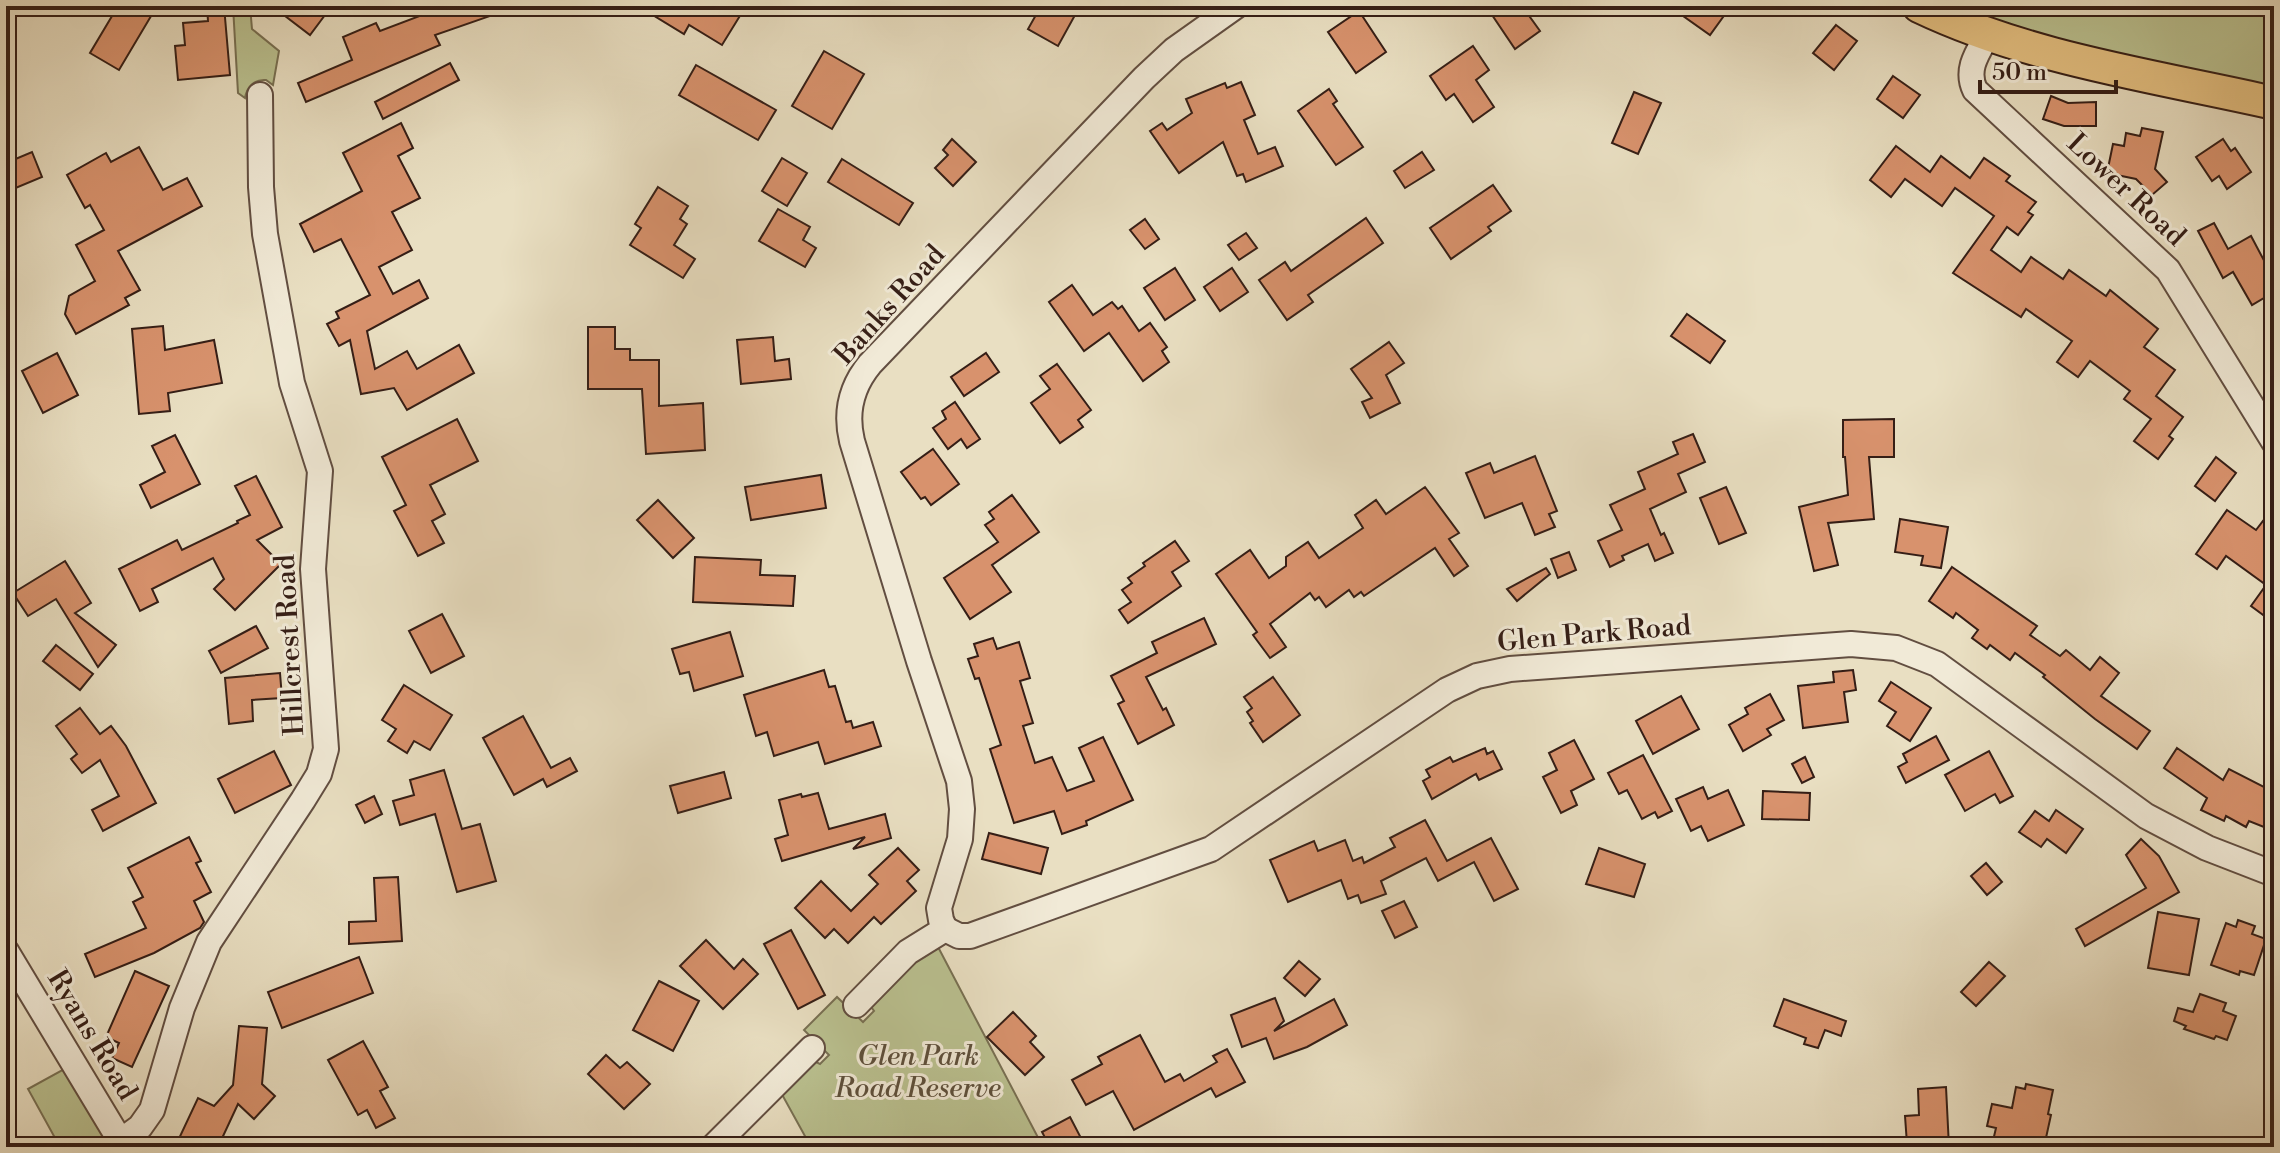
<svg xmlns="http://www.w3.org/2000/svg" width="2280" height="1153" font-family="'Libre Bodoni',serif">
  <style>
    .green { fill: #bac190; stroke: #787053; stroke-width: 2 }
    .building { fill: #d8926d; stroke: #351e16; stroke-width: 2 }
    .lines { fill: none; stroke-linecap: round; stroke-linejoin: round }
    .minor-casing { stroke: #624e41; stroke-width: 28 }
    .major-casing { stroke: #351e16; stroke-width: 36 }
    .minor { stroke: #f1ead7; stroke-width: 24 }
    .major { stroke: #e4c081; stroke-width: 32 }
    .labels { text-anchor: middle; dominant-baseline: central; stroke-width: 6; stroke-linejoin: round; paint-order: stroke }
    .street-label { font-size: 28px; fill: #351e16; stroke: #f1ead7 }
    .park-label { font-size: 28px; font-style: italic; fill: #5d4f3b; stroke: #f1ead7 }
  </style>
  <rect width="100%" height="100%" fill="#e9dfc2"/>
  <filter id="stains"><feTurbulence type="fractalNoise" baseFrequency=".0025" numOctaves="4"/><feColorMatrix values="0 0 0 0 .2 0 0 0 0 .09 0 0 0 0 .02 0 0 0 .5 -.17"/></filter>
  <radialGradient id="worn" r=".72"><stop offset=".6" stop-color="#630" stop-opacity="0"/><stop offset="1" stop-color="#630" stop-opacity=".3"/></radialGradient>
  <!-- green -->
  <g class="green">
    <path d="M 233,6 L 250,6 L 252,29 L 279,51 L 273,85 L 266,80 C 254,79 247,87 245,98 L 238,93 Z"/>
    <path d="M 1944,6 L 2274,6 L 2274,94 L 2167,70 Z"/>
    <path d="M 937,945 L 1043,1147 L 811,1147 L 779,1089 L 812,1060 L 820,1064 L 829,1055 L 804,1030 L 837,997 L 863,1022 L 874,1011 L 869,1004 L 911,958 Z"/>
    <path d="M 66,1068 L 111,1147 L 60,1147 L 28,1089 Z"/>
  </g>
  <!-- building -->
  <g class="building">
    <path d="M 118,6 L 157,6 L 119,70 L 90,53 Z"/>
    <path d="M 207,6 L 224,6 L 230,75 L 178,80 L 175,46 L 185,45 L 183,23 L 208,21 Z"/>
    <path d="M 272,6 L 313,6 L 325,15 L 310,35 Z"/>
    <path d="M 422,6 L 513,6 L 513,8 L 435,35 L 440,45 L 306,102 L 298,83 L 352,60 L 343,37 L 376,23 L 380,31 L 425,14 Z"/>
    <path d="M 638,6 L 746,6 L 722,45 L 689,25 L 684,34 Z"/>
    <path d="M 1041,6 L 1080,6 L 1058,46 L 1028,29 Z"/>
    <path d="M 1486,6 L 1522,6 L 1540,31 L 1515,49 Z"/>
    <path d="M 1669,6 L 1731,6 L 1710,35 Z"/>
    <path d="M 1359,11 L 1386,52 L 1356,73 L 1328,32 Z"/>
    <path d="M 1836,25 L 1857,41 L 1834,70 L 1813,53 Z"/>
    <path d="M 1473,46 L 1489,70 L 1476,80 L 1494,107 L 1473,122 L 1454,94 L 1446,100 L 1430,76 Z"/>
    <path d="M 824,51 L 864,74 L 832,129 L 792,106 Z"/>
    <path d="M 450,63 L 459,80 L 383,119 L 375,102 Z"/>
    <path d="M 696,65 L 776,110 L 758,140 L 679,95 Z"/>
    <path d="M 1893,76 L 1920,95 L 1903,118 L 1877,99 Z"/>
    <path d="M 1241,82 L 1255,115 L 1244,120 L 1258,154 L 1275,147 L 1283,166 L 1246,182 L 1243,174 L 1237,176 L 1223,142 L 1179,173 L 1150,131 L 1162,123 L 1167,130 L 1192,113 L 1186,99 L 1225,83 L 1227,88 Z"/>
    <path d="M 1329,89 L 1337,101 L 1333,104 L 1363,147 L 1336,165 L 1298,111 Z"/>
    <path d="M 1634,92 L 1661,103 L 1638,154 L 1612,143 Z"/>
    <path d="M 2051,96 L 2068,103 L 2096,102 L 2096,126 L 2064,126 L 2043,119 Z"/>
    <path d="M 401,123 L 413,148 L 398,156 L 420,198 L 392,212 L 412,250 L 379,267 L 393,294 L 419,280 L 428,298 L 367,331 L 375,369 L 407,351 L 417,369 L 459,345 L 474,373 L 407,410 L 394,388 L 361,394 L 350,340 L 339,346 L 327,324 L 339,318 L 336,312 L 370,295 L 341,239 L 314,252 L 300,224 L 362,191 L 343,153 Z"/>
    <path d="M 2142,128 L 2163,132 L 2155,169 L 2167,182 L 2152,195 L 2136,179 L 2107,173 L 2113,144 L 2124,146 L 2126,133 L 2140,136 Z"/>
    <path d="M 952,139 L 976,162 L 953,186 L 935,168 L 948,155 L 943,150 Z"/>
    <path d="M 2223,139 L 2231,151 L 2235,148 L 2251,172 L 2227,189 L 2219,176 L 2212,181 L 2196,157 Z"/>
    <path d="M 1896,146 L 1930,172 L 1941,156 L 1970,178 L 1984,158 L 2010,176 L 2006,181 L 2036,202 L 2028,212 L 2033,215 L 2018,235 L 2007,227 L 1991,250 L 2021,272 L 2031,257 L 2063,279 L 2069,270 L 2106,296 L 2110,290 L 2158,329 L 2144,347 L 2175,370 L 2156,396 L 2183,417 L 2169,436 L 2173,439 L 2158,459 L 2134,441 L 2151,419 L 2124,399 L 2130,391 L 2090,361 L 2078,377 L 2057,362 L 2072,341 L 2026,309 L 2021,317 L 1953,273 L 1994,216 L 1955,188 L 1942,206 L 1905,179 L 1891,197 L 1870,180 Z"/>
    <path d="M 139,147 L 163,190 L 187,178 L 202,206 L 118,251 L 140,290 L 125,298 L 129,305 L 76,334 L 65,314 L 69,296 L 95,281 L 76,245 L 104,230 L 90,205 L 85,208 L 67,175 L 106,153 L 111,162 Z"/>
    <path d="M 32,152 L 42,177 L 6,192 L 6,163 Z"/>
    <path d="M 1422,152 L 1434,170 L 1405,188 L 1394,171 Z"/>
    <path d="M 782,158 L 807,173 L 787,206 L 762,191 Z"/>
    <path d="M 842,159 L 913,203 L 899,225 L 828,182 Z"/>
    <path d="M 1493,185 L 1511,211 L 1488,227 L 1491,231 L 1451,259 L 1430,228 Z"/>
    <path d="M 658,187 L 688,206 L 680,219 L 687,224 L 674,245 L 695,259 L 683,278 L 630,245 L 641,228 L 635,224 Z"/>
    <path d="M 778,209 L 810,227 L 803,240 L 816,248 L 805,267 L 759,241 Z"/>
    <path d="M 1366,218 L 1383,243 L 1308,295 L 1313,302 L 1287,320 L 1259,280 L 1285,262 L 1291,271 Z"/>
    <path d="M 1145,219 L 1159,239 L 1145,249 L 1130,230 Z"/>
    <path d="M 2214,223 L 2228,249 L 2251,236 L 2268,268 L 2274,265 L 2274,292 L 2252,305 L 2233,272 L 2223,278 L 2198,231 Z"/>
    <path d="M 1246,233 L 1257,248 L 1239,260 L 1228,245 Z"/>
    <path d="M 1175,268 L 1195,300 L 1165,320 L 1144,288 Z"/>
    <path d="M 1232,268 L 1248,292 L 1220,311 L 1204,287 Z"/>
    <path d="M 1072,285 L 1093,315 L 1112,302 L 1118,309 L 1122,306 L 1139,331 L 1150,323 L 1167,347 L 1162,351 L 1169,362 L 1143,381 L 1109,333 L 1084,351 L 1049,302 Z"/>
    <path d="M 1687,314 L 1725,341 L 1710,363 L 1671,336 Z"/>
    <path d="M 163,326 L 165,350 L 214,340 L 222,383 L 168,393 L 170,411 L 139,414 L 132,329 Z"/>
    <path d="M 588,327 L 615,327 L 615,349 L 630,349 L 630,360 L 659,360 L 659,406 L 703,403 L 705,450 L 646,454 L 642,389 L 588,389 Z"/>
    <path d="M 773,337 L 775,361 L 789,359 L 791,379 L 741,384 L 737,340 Z"/>
    <path d="M 1389,342 L 1404,363 L 1386,375 L 1400,403 L 1370,418 L 1362,402 L 1372,398 L 1351,369 Z"/>
    <path d="M 57,353 L 78,395 L 43,413 L 22,371 Z"/>
    <path d="M 986,353 L 999,372 L 964,396 L 951,377 Z"/>
    <path d="M 1057,364 L 1091,410 L 1078,420 L 1083,427 L 1060,443 L 1031,403 L 1050,389 L 1040,376 Z"/>
    <path d="M 955,402 L 980,439 L 967,448 L 961,439 L 948,449 L 933,428 L 946,419 L 942,411 Z"/>
    <path d="M 457,419 L 478,461 L 430,485 L 445,514 L 432,521 L 444,543 L 418,556 L 394,511 L 406,505 L 382,457 Z"/>
    <path d="M 1894,419 L 1894,457 L 1869,457 L 1874,519 L 1828,523 L 1838,565 L 1814,571 L 1799,507 L 1848,495 L 1845,457 L 1843,457 L 1843,420 Z"/>
    <path d="M 1693,434 L 1705,462 L 1678,474 L 1686,492 L 1650,509 L 1661,535 L 1664,533 L 1673,553 L 1655,561 L 1648,544 L 1622,556 L 1624,560 L 1610,567 L 1598,541 L 1622,530 L 1610,505 L 1645,489 L 1638,472 L 1678,454 L 1673,442 Z"/>
    <path d="M 175,435 L 200,484 L 151,508 L 140,485 L 165,472 L 152,446 Z"/>
    <path d="M 933,449 L 959,484 L 931,505 L 925,497 L 921,499 L 901,472 Z"/>
    <path d="M 1535,456 L 1557,511 L 1549,514 L 1555,527 L 1535,535 L 1522,503 L 1485,518 L 1466,473 L 1490,463 L 1494,473 Z"/>
    <path d="M 2216,457 L 2236,473 L 2215,501 L 2195,486 Z"/>
    <path d="M 821,475 L 826,508 L 751,520 L 745,487 Z"/>
    <path d="M 256,476 L 282,527 L 257,540 L 281,564 L 235,610 L 214,589 L 224,579 L 213,558 L 152,589 L 158,602 L 140,611 L 119,569 L 177,540 L 182,550 L 238,523 L 237,521 L 250,515 L 235,486 Z"/>
    <path d="M 1425,487 L 1459,533 L 1449,539 L 1468,566 L 1454,576 L 1435,548 L 1364,596 L 1361,592 L 1354,597 L 1349,590 L 1326,607 L 1319,597 L 1315,600 L 1310,593 L 1270,624 L 1286,647 L 1270,658 L 1253,635 L 1257,632 L 1216,574 L 1250,550 L 1269,578 L 1286,566 L 1286,557 L 1308,542 L 1319,558 L 1363,528 L 1355,515 L 1376,500 L 1386,514 Z"/>
    <path d="M 1726,487 L 1746,533 L 1719,544 L 1700,498 Z"/>
    <path d="M 1012,495 L 1039,532 L 992,565 L 1011,592 L 970,619 L 944,578 L 998,542 L 985,525 L 994,519 L 989,512 Z"/>
    <path d="M 658,500 L 694,538 L 673,558 L 637,520 Z"/>
    <path d="M 2227,510 L 2256,530 L 2263,521 L 2274,529 L 2274,623 L 2251,606 L 2266,585 L 2226,556 L 2217,569 L 2196,554 Z"/>
    <path d="M 1900,519 L 1948,527 L 1941,568 L 1921,565 L 1923,556 L 1895,552 Z"/>
    <path d="M 1175,541 L 1189,561 L 1172,572 L 1181,586 L 1128,623 L 1119,610 L 1131,602 L 1122,590 L 1132,583 L 1128,578 L 1145,566 L 1143,563 Z"/>
    <path d="M 1569,552 L 1576,570 L 1558,578 L 1551,559 Z"/>
    <path d="M 695,557 L 761,560 L 760,575 L 795,576 L 793,606 L 693,602 Z"/>
    <path d="M 65,561 L 91,603 L 75,613 L 116,645 L 98,667 L 56,599 L 28,616 L 13,593 Z"/>
    <path d="M 1952,567 L 2037,626 L 2030,635 L 2060,656 L 2066,650 L 2090,670 L 2100,657 L 2119,673 L 2101,696 L 2150,731 L 2137,749 L 2095,719 L 2043,677 L 2045,675 L 2015,653 L 2010,660 L 1990,645 L 1987,649 L 1972,638 L 1978,630 L 1956,613 L 1953,618 L 1929,601 Z"/>
    <path d="M 1546,568 L 1550,574 L 1517,601 L 1507,589 Z"/>
    <path d="M 442,614 L 464,656 L 431,673 L 409,631 Z"/>
    <path d="M 1204,618 L 1216,644 L 1146,677 L 1163,710 L 1166,708 L 1174,725 L 1138,744 L 1118,704 L 1124,701 L 1111,676 L 1157,653 L 1152,642 Z"/>
    <path d="M 256,626 L 268,648 L 221,673 L 209,651 Z"/>
    <path d="M 730,632 L 743,676 L 694,691 L 689,672 L 680,674 L 672,649 Z"/>
    <path d="M 993,638 L 997,649 L 1019,642 L 1030,678 L 1020,681 L 1033,723 L 1023,726 L 1035,763 L 1052,757 L 1067,791 L 1094,781 L 1079,748 L 1103,737 L 1133,800 L 1086,821 L 1087,825 L 1062,834 L 1054,811 L 1014,823 L 990,749 L 1001,745 L 979,678 L 975,679 L 968,659 L 978,656 L 974,644 Z"/>
    <path d="M 56,645 L 93,674 L 80,690 L 43,661 Z"/>
    <path d="M 824,670 L 829,687 L 835,686 L 846,722 L 851,721 L 853,728 L 873,722 L 881,746 L 825,764 L 818,742 L 774,756 L 767,732 L 756,736 L 744,695 Z"/>
    <path d="M 1853,670 L 1856,690 L 1844,692 L 1848,722 L 1803,728 L 1798,686 L 1834,682 L 1833,672 Z"/>
    <path d="M 280,673 L 282,698 L 252,700 L 253,721 L 229,724 L 225,678 Z"/>
    <path d="M 1273,677 L 1300,715 L 1263,742 L 1250,723 L 1253,721 L 1247,712 L 1252,708 L 1244,697 Z"/>
    <path d="M 1891,682 L 1931,708 L 1910,741 L 1887,726 L 1896,712 L 1879,701 Z"/>
    <path d="M 404,685 L 452,715 L 430,750 L 414,741 L 407,753 L 388,741 L 396,729 L 382,720 Z"/>
    <path d="M 1770,694 L 1784,720 L 1767,729 L 1771,735 L 1743,751 L 1729,725 L 1748,714 L 1745,708 Z"/>
    <path d="M 1681,696 L 1699,729 L 1653,754 L 1636,721 Z"/>
    <path d="M 80,708 L 100,734 L 111,726 L 126,746 L 156,803 L 103,831 L 92,810 L 119,796 L 100,760 L 82,773 L 71,759 L 77,754 L 56,726 Z"/>
    <path d="M 523,716 L 551,768 L 570,758 L 577,771 L 547,787 L 543,779 L 514,795 L 483,738 Z"/>
    <path d="M 1936,736 L 1949,760 L 1906,783 L 1898,767 L 1907,762 L 1903,754 Z"/>
    <path d="M 1574,740 L 1594,779 L 1571,791 L 1577,805 L 1561,813 L 1543,777 L 1557,770 L 1549,753 Z"/>
    <path d="M 1485,748 L 1487,754 L 1493,751 L 1502,769 L 1479,780 L 1476,774 L 1432,799 L 1423,781 L 1430,777 L 1426,770 L 1450,757 L 1453,762 Z"/>
    <path d="M 2177,748 L 2223,780 L 2229,769 L 2274,792 L 2274,831 L 2249,821 L 2246,827 L 2226,816 L 2224,821 L 2201,810 L 2207,798 L 2164,768 Z"/>
    <path d="M 274,751 L 291,785 L 235,813 L 218,779 Z"/>
    <path d="M 1989,751 L 2013,796 L 2000,803 L 1995,794 L 1965,811 L 1945,775 Z"/>
    <path d="M 1643,755 L 1672,811 L 1658,818 L 1655,812 L 1642,819 L 1627,790 L 1619,794 L 1608,773 Z"/>
    <path d="M 1805,757 L 1814,777 L 1802,783 L 1792,764 Z"/>
    <path d="M 444,770 L 462,829 L 480,824 L 496,881 L 457,892 L 435,814 L 400,825 L 393,801 L 414,795 L 410,780 Z"/>
    <path d="M 724,772 L 731,798 L 678,813 L 670,786 Z"/>
    <path d="M 1703,787 L 1708,799 L 1728,790 L 1744,825 L 1708,841 L 1701,826 L 1691,831 L 1676,799 Z"/>
    <path d="M 1763,791 L 1810,793 L 1809,820 L 1762,819 Z"/>
    <path d="M 818,793 L 829,829 L 885,814 L 891,838 L 853,849 L 865,837 L 782,861 L 775,839 L 788,835 L 779,800 L 801,794 L 802,797 Z"/>
    <path d="M 374,796 L 382,814 L 365,823 L 356,805 Z"/>
    <path d="M 2056,810 L 2083,829 L 2066,853 L 2047,839 L 2041,847 L 2019,832 L 2035,811 L 2049,821 Z"/>
    <path d="M 1425,820 L 1447,861 L 1491,838 L 1518,889 L 1494,901 L 1474,862 L 1438,881 L 1426,858 L 1381,881 L 1386,894 L 1361,903 L 1358,895 L 1348,899 L 1341,880 L 1288,902 L 1270,860 L 1314,841 L 1318,851 L 1345,840 L 1353,861 L 1362,857 L 1364,863 L 1395,847 L 1390,838 Z"/>
    <path d="M 989,833 L 1048,848 L 1041,874 L 982,859 Z"/>
    <path d="M 189,837 L 201,861 L 196,863 L 211,892 L 194,901 L 204,922 L 200,928 L 154,953 L 95,977 L 85,954 L 146,928 L 133,902 L 143,897 L 128,868 Z"/>
    <path d="M 2141,839 L 2159,856 L 2179,892 L 2085,946 L 2076,929 L 2146,888 L 2126,855 Z"/>
    <path d="M 898,848 L 919,870 L 907,881 L 916,891 L 881,924 L 874,917 L 848,943 L 834,929 L 825,938 L 795,908 L 821,881 L 851,911 L 878,884 L 869,875 Z"/>
    <path d="M 1599,848 L 1645,864 L 1634,897 L 1586,884 Z"/>
    <path d="M 1986,863 L 2002,882 L 1987,895 L 1971,876 Z"/>
    <path d="M 398,877 L 402,941 L 349,944 L 349,922 L 376,921 L 374,878 Z"/>
    <path d="M 1404,901 L 1417,927 L 1395,938 L 1382,911 Z"/>
    <path d="M 2158,912 L 2199,919 L 2189,975 L 2148,968 Z"/>
    <path d="M 2238,920 L 2255,926 L 2252,934 L 2266,939 L 2254,975 L 2240,971 L 2239,975 L 2211,965 L 2226,923 L 2236,927 Z"/>
    <path d="M 791,930 L 825,995 L 798,1009 L 764,944 Z"/>
    <path d="M 706,940 L 734,969 L 743,959 L 758,974 L 723,1009 L 680,966 Z"/>
    <path d="M 359,957 L 373,993 L 282,1028 L 268,992 Z"/>
    <path d="M 1299,961 L 1320,979 L 1305,996 L 1284,978 Z"/>
    <path d="M 1989,962 L 2005,976 L 1976,1006 L 1961,992 Z"/>
    <path d="M 135,971 L 169,986 L 132,1067 L 112,1058 L 119,1043 L 106,1037 Z"/>
    <path d="M 659,981 L 699,1001 L 673,1051 L 633,1030 Z"/>
    <path d="M 2200,994 L 2226,1003 L 2223,1011 L 2236,1016 L 2227,1040 L 2216,1036 L 2214,1039 L 2184,1029 L 2186,1026 L 2174,1021 L 2178,1008 L 2193,1012 Z"/>
    <path d="M 1275,998 L 1284,1021 L 1274,1031 L 1334,999 L 1347,1025 L 1307,1047 L 1274,1059 L 1266,1038 L 1242,1047 L 1231,1015 Z"/>
    <path d="M 1784,999 L 1846,1021 L 1841,1036 L 1825,1030 L 1818,1048 L 1804,1044 L 1806,1038 L 1774,1026 Z"/>
    <path d="M 1013,1012 L 1036,1036 L 1030,1042 L 1044,1057 L 1025,1075 L 987,1037 Z"/>
    <path d="M 239,1026 L 267,1028 L 262,1084 L 275,1096 L 254,1119 L 238,1104 L 218,1147 L 175,1147 L 198,1098 L 214,1106 L 233,1085 Z"/>
    <path d="M 1140,1035 L 1165,1082 L 1180,1074 L 1184,1081 L 1217,1062 L 1213,1056 L 1227,1049 L 1245,1082 L 1216,1097 L 1211,1088 L 1134,1130 L 1113,1091 L 1086,1105 L 1072,1080 L 1102,1064 L 1098,1057 Z"/>
    <path d="M 363,1041 L 388,1087 L 380,1091 L 395,1118 L 376,1128 L 367,1110 L 358,1115 L 328,1060 Z"/>
    <path d="M 606,1055 L 620,1068 L 627,1062 L 650,1084 L 624,1109 L 588,1074 Z"/>
    <path d="M 2026,1084 L 2053,1090 L 2048,1114 L 2051,1115 L 2044,1147 L 1992,1145 L 1996,1128 L 1987,1126 L 1992,1104 L 2012,1108 L 2016,1087 L 2025,1089 Z"/>
    <path d="M 1946,1087 L 1949,1147 L 1928,1147 L 1928,1143 L 1907,1144 L 1905,1116 L 1919,1115 L 1918,1089 Z"/>
    <path d="M 1070,1117 L 1082,1140 L 1069,1147 L 1050,1147 L 1042,1132 Z"/>
  </g>
  <g class="lines">
    <defs>
      <g id="minor">
        <path d="M 1988,34 C 1978,52 1965,69 1975,90 L 2168,270 L 2274,442"/>
        <path d="M 945,929 L 959,936 L 970,936 L 1211,849 L 1447,690 L 1477,676 L 1510,669 L 1851,644 L 1896,648 L 1937,664 L 2146,816 L 2207,848 L 2274,874"/>
        <path d="M 945,929 L 941,920 L 939,908 L 960,839 L 962,809 L 959,781 L 919,661 L 852,441 C 845,412 851,387 870,364 L 1144,78 L 1174,50 L 1236,6"/>
        <path d="M 6,951 L 124,1147"/>
        <path d="M 856,1005 L 908,952 L 945,929"/>
        <path d="M 121,1141 L 140,1127 L 152,1110 L 182,1008 L 209,942 L 303,800 L 319,774 L 326,749 L 313,569 L 320,471 L 292,383 L 265,234 L 261,187 L 260,95"/>
        <path d="M 713,1147 L 812,1048"/>
      </g>
      <path id="major" d="M 1919,6 C 2030,59 2155,76 2274,103"/>
    </defs>
    <!-- minor casing -->
    <use href="#minor" class="minor-casing"/>
    <!-- major casing -->
    <use href="#major" class="major-casing"/>
    <!-- minor -->
    <use href="#minor" class="minor"/>
    <!-- major -->
    <use href="#major" class="major"/>
  </g>
  <g class="labels">
    <!-- street labels -->
    <g class="street-label">
      <text transform="translate(2126 190) rotate(43)">Lower Road</text>
      <text transform="translate(890 305) rotate(-48)">Banks Road</text>
      <text transform="translate(1594 634) rotate(-5)">Glen Park Road</text>
      <text transform="translate(290 645) rotate(-93)">Hillcrest Road</text>
      <text transform="translate(92 1035) rotate(59)">Ryans Road</text>
    </g>
    <!-- park labels -->
    <g class="park-label">
      <text x="918" y="1056">Glen Park<tspan x="918" dy="32">Road Reserve</tspan></text>
    </g>
  </g>
  <!-- margin -->
  <rect width="2280" height="1153" fill="none" stroke="#e9dfc2" stroke-width="32"/>
  <rect x="8" y="8" width="2264" height="1137" fill="none" stroke="#351e16" stroke-width="4"/>
  <rect x="16" y="16" width="2248" height="1121" fill="none" stroke="#351e16" stroke-width="2"/>
  <!-- scale -->
  <path d="M1980 80v12h136v-12" fill="none" stroke="#351e16" stroke-width="4"/>
  <text x="1992" y="80" font-size="24" fill="#351e16" stroke="#f1ead7" stroke-width="6" paint-order="stroke">50 m</text>
  <rect width="100%" height="100%" filter="url(#stains)"/>
  <rect width="100%" height="100%" fill="url(#worn)"/>
</svg>
